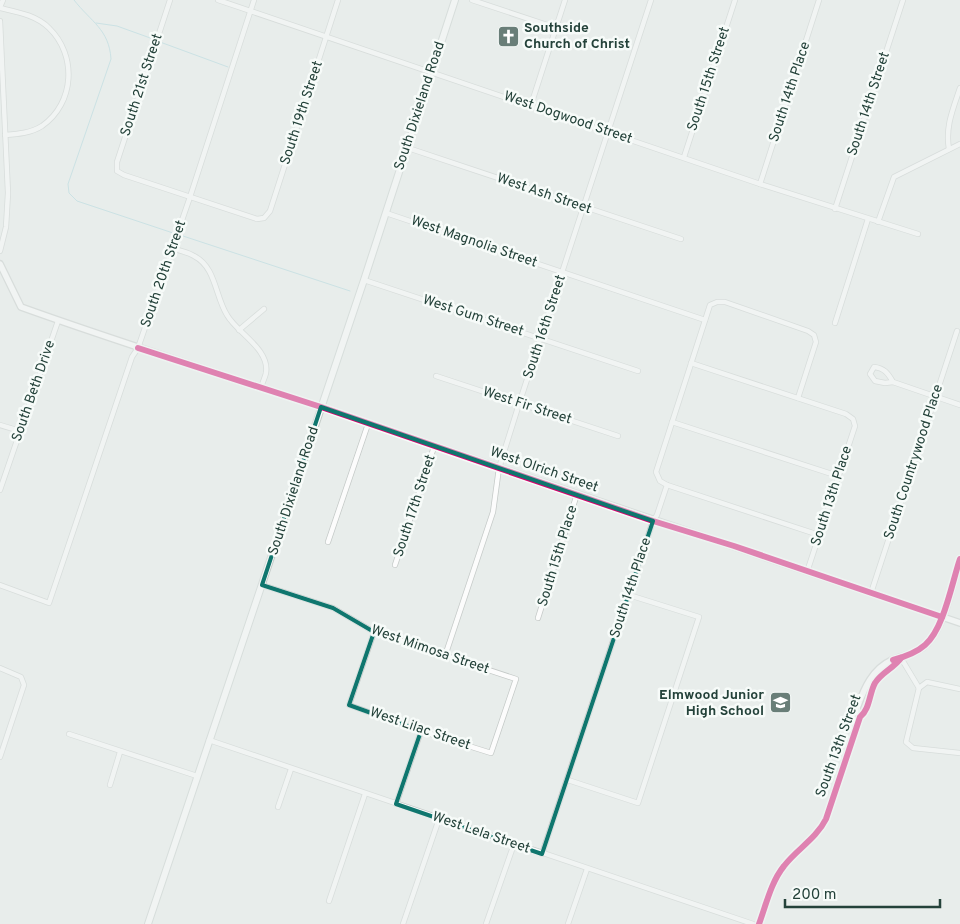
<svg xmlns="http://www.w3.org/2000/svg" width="960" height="924" font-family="Overpass,sans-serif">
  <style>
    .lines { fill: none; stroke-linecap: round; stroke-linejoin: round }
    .stream { stroke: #a9d4db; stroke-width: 1 }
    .minor-casing { stroke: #c5cac8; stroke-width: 6 }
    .tertiary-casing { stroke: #c5cac8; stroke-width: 8 }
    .secondary-casing { stroke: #c3cbc8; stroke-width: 8 }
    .minor { stroke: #fcfcfc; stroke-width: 4.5 }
    .tertiary { stroke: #fcfcfc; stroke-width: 5.5 }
    .secondary { stroke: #fcfcfc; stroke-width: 6 }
    .cycleway-casing { stroke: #f7fbf9; stroke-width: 9 }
    .cycleway { stroke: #d6006c; stroke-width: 6 }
    .marked { fill: none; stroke: #0f766e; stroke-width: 4; stroke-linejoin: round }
    .labels { text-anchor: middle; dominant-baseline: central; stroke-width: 5; stroke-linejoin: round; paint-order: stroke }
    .poi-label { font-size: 14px; font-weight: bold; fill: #24423a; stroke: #f7fbf9; text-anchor: start }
    .street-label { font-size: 14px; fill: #24423a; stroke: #f7fbf9 }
  </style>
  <rect width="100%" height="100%" fill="#e8edeb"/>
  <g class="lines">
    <!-- stream -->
    <g class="stream">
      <path d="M 74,0 C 91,22 109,29 111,59 L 68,184 L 69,193 L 77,201 L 176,234"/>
      <path d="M 96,23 L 117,26 L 153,39"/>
      <path d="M 160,42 L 228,67"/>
      <path d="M 180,235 L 350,291"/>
    </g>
    <defs>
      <g id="minor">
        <path d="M 170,0 L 117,162 L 117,171 L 124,175 L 257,219 L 264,218 L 270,211 L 338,0"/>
        <path d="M 218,0 L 760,184 L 918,234"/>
        <path d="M 472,0 L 556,28"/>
        <path d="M 0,7 L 3,0"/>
        <path d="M 0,8 C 17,12 36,15 49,28 C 77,55 75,103 42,126 C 31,133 18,134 5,135"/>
        <path d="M 0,21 L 8,193 L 6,227 L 0,251"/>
        <path d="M 531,105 L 565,0"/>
        <path d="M 408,148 L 681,239"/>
        <path d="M 949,149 C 945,127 953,109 960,88"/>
        <path d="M 684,157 L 735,0"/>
        <path d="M 760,184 L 819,0"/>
        <path d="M 835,209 L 903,0"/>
        <path d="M 386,213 L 705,320"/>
        <path d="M 878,222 L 894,177 L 960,144"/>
        <path d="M 173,248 C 179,251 188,252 194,256 C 216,267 215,296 227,315 C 237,333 270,349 266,373 C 265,378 262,383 261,388"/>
        <path d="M 364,280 L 638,371"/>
        <path d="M 835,323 L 868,219"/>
        <path d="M 239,330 L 264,309"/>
        <path d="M 691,363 L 846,414 L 853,419 L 855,426 L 807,572"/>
        <path d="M 436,376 L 618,436"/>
        <path d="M 893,382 C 888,373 884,368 874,367 L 870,374 L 875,381 L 885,383 L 893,382 L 960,405"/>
        <path d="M 672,422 L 838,476"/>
        <path d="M 0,425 L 20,431"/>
        <path d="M 667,485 L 819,535"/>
        <path d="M 0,490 L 58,321"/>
        <path d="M 328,542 L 368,424"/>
        <path d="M 395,565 L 434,447"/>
        <path d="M 0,585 L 49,603 L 132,357 L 138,348 L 190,197 L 254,0"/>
        <path d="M 262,585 L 333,608 L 374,632 L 516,679 L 491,753 L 421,731 L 349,705 L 374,632"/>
        <path d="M 871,593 L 957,331"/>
        <path d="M 538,618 L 577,494"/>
        <path d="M 445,656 L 493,512 L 499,468 L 519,404 L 651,0"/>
        <path d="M 901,658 L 919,688"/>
        <path d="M 0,668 L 21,677 L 24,685 L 0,757"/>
        <path d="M 919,688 L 906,742 L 913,748 L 960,753"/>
        <path d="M 919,688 L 927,682 L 960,689"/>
        <path d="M 69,734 L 197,776"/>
        <path d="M 209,740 L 753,924"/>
        <path d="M 568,780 L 638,803 L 699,617 L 629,595"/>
        <path d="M 110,785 L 120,752"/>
        <path d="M 396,804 L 421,731"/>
        <path d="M 278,807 L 291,769"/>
        <path d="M 542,854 L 653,521 L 657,515 L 667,485 L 660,481 L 656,472 L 710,305 L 717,302 L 725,302 L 808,331 L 814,335 L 816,342 L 798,398"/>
        <path d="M 329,901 L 365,794"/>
        <path d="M 403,924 L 439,819"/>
        <path d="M 486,924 L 514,844"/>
        <path d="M 568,924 L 587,869"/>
      </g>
      <g id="tertiary">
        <path d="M 0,264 L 21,307 C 121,343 222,374 323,408 C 535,480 747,552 960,623"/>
        <path d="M 860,717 L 857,708 C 864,689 872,669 892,660 C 904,655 917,654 927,644 C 946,624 952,584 960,559"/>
        <path d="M 759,924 C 766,905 771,882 784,866 C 797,849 816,839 826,819 L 860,717 C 870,709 869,694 875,683 C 882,672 894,668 901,658"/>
      </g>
      <path id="secondary" d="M 148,924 L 364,280 L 455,0"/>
    </defs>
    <!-- minor casing -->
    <use href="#minor" class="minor-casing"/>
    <!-- tertiary casing -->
    <use href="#tertiary" class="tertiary-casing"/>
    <!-- secondary casing -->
    <use href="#secondary" class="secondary-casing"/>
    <!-- minor -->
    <use href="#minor" class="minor"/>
    <!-- tertiary -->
    <use href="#tertiary" class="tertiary"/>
    <!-- secondary -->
    <use href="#secondary" class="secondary"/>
    <defs>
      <g id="cycleway">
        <path d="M 138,348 L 321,407 L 653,521 L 734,546 L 942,617"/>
        <path d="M 893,660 C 904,657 916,653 925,645 C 944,629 952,582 960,559"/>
        <path d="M 759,924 C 766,905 771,882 784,866 C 797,849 816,839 826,819 L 860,717 C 870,709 869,694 875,683 C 882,672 894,668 901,658"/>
      </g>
    </defs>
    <!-- cycleway casing -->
    <use href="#cycleway" class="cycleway-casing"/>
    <!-- cycleway -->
    <use href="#cycleway" class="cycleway"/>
  </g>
  <!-- marked area -->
  <path d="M0 0H960V924H0ZM 321,407 L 653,521 L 542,854 L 396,804 L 421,731 L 349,705 L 374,632 L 333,608 L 262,585 Z" fill="#e8edeb" fill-opacity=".55" fill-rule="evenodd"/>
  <path class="marked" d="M 321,407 L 653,521 L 542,854 L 396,804 L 421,731 L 349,705 L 374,632 L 333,608 L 262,585 Z"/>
  <!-- icons -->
  <defs>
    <symbol id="church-square" viewBox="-11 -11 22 22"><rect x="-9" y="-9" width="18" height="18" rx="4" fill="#697e78" stroke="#f7fbf9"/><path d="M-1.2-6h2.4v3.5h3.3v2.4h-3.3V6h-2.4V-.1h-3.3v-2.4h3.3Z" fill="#fff"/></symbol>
    <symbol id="school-square" viewBox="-11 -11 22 22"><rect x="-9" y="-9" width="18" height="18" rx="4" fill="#697e78" stroke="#f7fbf9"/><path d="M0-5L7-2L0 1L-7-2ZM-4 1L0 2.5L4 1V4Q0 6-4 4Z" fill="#fff"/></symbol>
  </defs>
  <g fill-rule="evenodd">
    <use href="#church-square" x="496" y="24" width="25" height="25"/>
    <use href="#school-square" x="768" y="690" width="25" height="25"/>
  </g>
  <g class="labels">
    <!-- poi labels -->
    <g class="poi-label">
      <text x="524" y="28">Southside<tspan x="524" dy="16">Church of Christ</tspan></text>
      <text x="764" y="695" text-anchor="end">Elmwood Junior<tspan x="764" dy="16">High School</tspan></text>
    </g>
    <!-- street labels -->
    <g class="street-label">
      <text transform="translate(709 79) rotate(-72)">South 15th Street</text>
      <text transform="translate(142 85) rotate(-72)">South 21st Street</text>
      <text transform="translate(790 92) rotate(-72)">South 14th Place</text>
      <text transform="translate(869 104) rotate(-72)">South 14th Street</text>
      <text transform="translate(420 106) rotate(-72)">South Dixieland Road</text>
      <text transform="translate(302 113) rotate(-72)">South 19th Street</text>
      <text transform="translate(568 118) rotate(19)">West Dogwood Street</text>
      <text transform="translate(544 194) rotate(19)">West Ash Street</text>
      <text transform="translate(474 242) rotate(19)">West Magnolia Street</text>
      <text transform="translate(164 274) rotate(-71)">South 20th Street</text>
      <text transform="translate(473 316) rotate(18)">West Gum Street</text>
      <text transform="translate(545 327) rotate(-72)">South 16th Street</text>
      <text transform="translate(34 391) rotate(-71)">South Beth Drive</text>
      <text transform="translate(527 406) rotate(18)">West Fir Street</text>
      <text transform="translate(914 462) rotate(-72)">South Countrywood Place</text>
      <text transform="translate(544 470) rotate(19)">West Olrich Street</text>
      <text transform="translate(294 491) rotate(-72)">South Dixieland Road</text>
      <text transform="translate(832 496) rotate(-72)">South 13th Place</text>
      <text transform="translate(415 506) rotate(-72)">South 17th Street</text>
      <text transform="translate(558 556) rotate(-73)">South 15th Place</text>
      <text transform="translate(631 588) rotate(-72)">South 14th Place</text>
      <text transform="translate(430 650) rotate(19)">West Mimosa Street</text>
      <text transform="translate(420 729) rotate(19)">West Lilac Street</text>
      <text transform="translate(839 746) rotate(-70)">South 13th Street</text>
      <text transform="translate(481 833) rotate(19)">West Lela Street</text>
    </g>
  </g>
  <!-- scale -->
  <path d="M785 899v8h155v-8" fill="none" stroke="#24423a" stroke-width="2.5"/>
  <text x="792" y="899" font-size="15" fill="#24423a" stroke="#f7fbf9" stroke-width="4" paint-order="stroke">200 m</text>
</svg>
